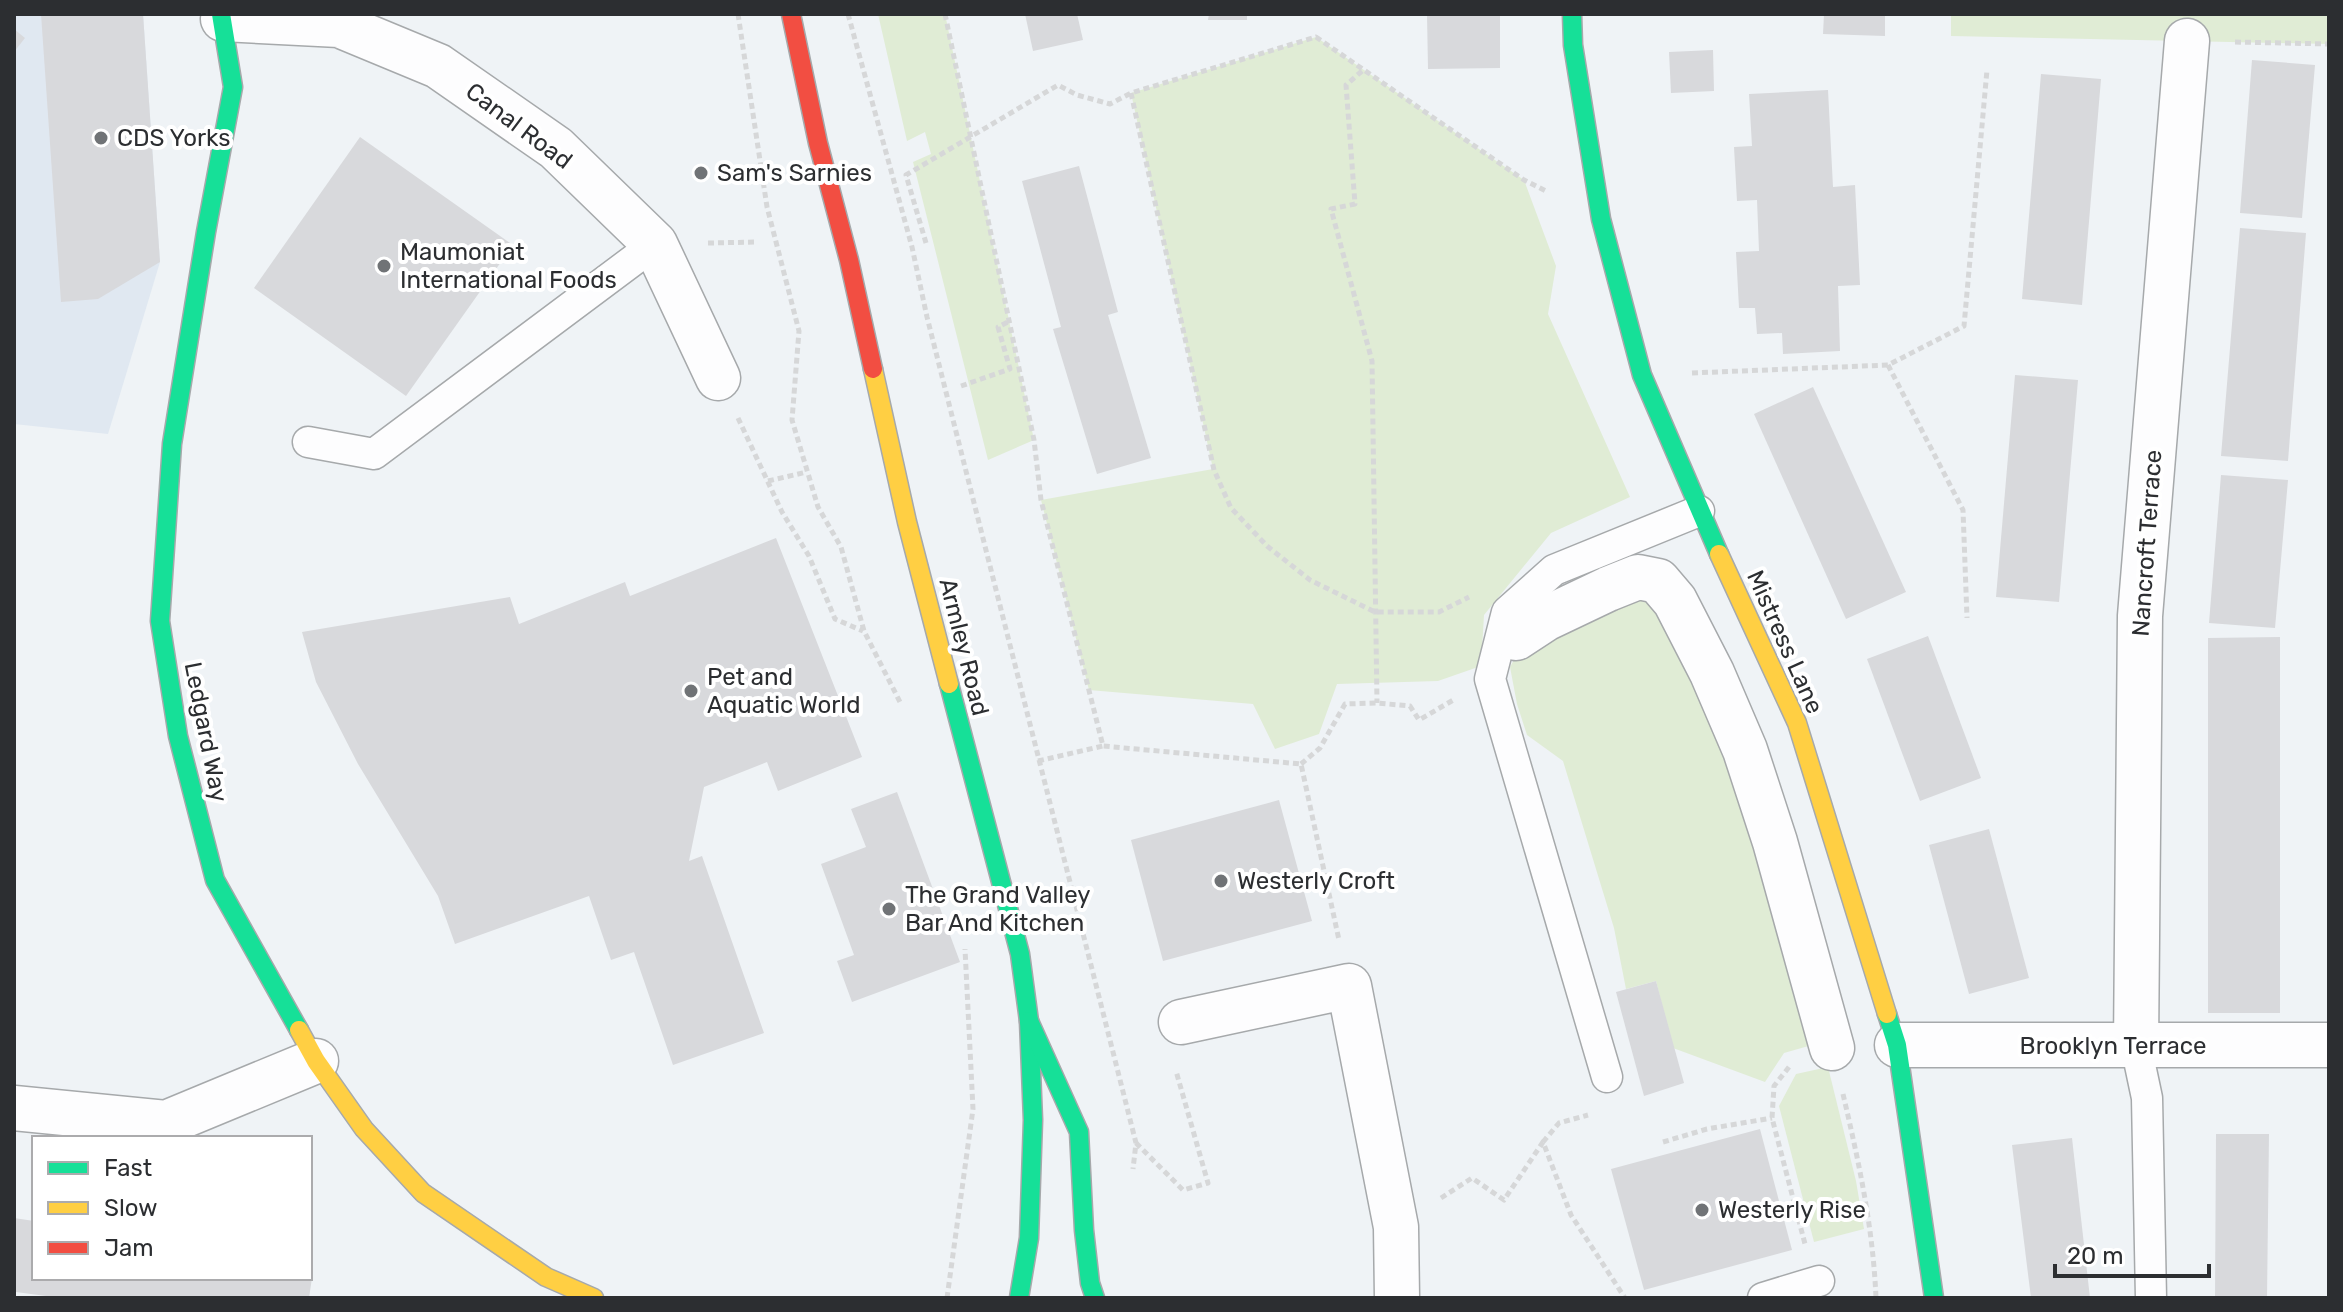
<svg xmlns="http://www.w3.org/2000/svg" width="2343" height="1312" font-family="Rubik,sans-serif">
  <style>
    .built { fill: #e0e8f1 }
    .green { fill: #e0ecd5 }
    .building { fill: #d8d9dc }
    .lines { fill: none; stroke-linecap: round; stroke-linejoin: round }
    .lane-casing { stroke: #a6a9ab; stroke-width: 33 }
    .street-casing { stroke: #a6a9ab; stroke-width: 47 }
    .fast-casing { stroke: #a6a9ab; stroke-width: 21 }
    .slow-casing { stroke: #a6a9ab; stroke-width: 21 }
    .jam-casing { stroke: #a6a9ab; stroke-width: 21 }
    .path { stroke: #d6d7d8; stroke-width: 5; stroke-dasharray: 6 4; stroke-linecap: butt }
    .lane { stroke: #fdfdfe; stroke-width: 30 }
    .street { stroke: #fdfdfe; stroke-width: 44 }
    .fast { stroke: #16e098; stroke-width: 18 }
    .slow { stroke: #ffcf43; stroke-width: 18 }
    .jam { stroke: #f24e42; stroke-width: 18 }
    .poi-dot { fill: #707376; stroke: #fff; stroke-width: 3 }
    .labels { text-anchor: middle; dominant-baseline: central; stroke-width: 8; stroke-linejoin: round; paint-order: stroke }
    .street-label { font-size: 24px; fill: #2c2e31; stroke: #fff }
    .poi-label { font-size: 24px; fill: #2c2e31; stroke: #fff; text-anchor: start }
  </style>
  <rect width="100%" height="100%" fill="#eff3f6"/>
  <!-- built -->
  <path class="built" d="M 14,14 L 143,14 L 160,262 L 108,434 L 14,424 Z"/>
  <!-- green -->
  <g class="green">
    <path d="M 878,14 L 945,14 L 1034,440 L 988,460 L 913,162 L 931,154 L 925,132 L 907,141 Z"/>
    <path d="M 1951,14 L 2329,14 L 2329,44 L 1951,36 Z"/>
    <path d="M 1316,37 L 1524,180 L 1556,266 L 1548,314 L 1630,497 L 1551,533 L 1484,615 L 1481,666 L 1438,681 L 1337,684 L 1319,734 L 1275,749 L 1253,704 L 1089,690 L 1041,500 L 1213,469 L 1131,93 Z"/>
    <path d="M 1648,586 L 1714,700 L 1819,1043 L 1784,1053 L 1765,1082 L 1673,1048 L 1656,981 L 1626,989 L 1614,928 L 1563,761 L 1527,735 L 1517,704 L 1510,667 L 1526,638 Z"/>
    <path d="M 1828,1067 L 1856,1181 L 1864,1229 L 1814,1242 L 1779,1106 L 1796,1074 Z"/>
  </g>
  <!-- building -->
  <g class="building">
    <path d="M 41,14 L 143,14 L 160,262 L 98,299 L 61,302 Z"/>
    <path d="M 1025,14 L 1077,14 L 1083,40 L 1033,51 Z"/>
    <path d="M 1209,14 L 1247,14 L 1247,20 L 1208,20 Z"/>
    <path d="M 1427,14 L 1500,14 L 1500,68 L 1428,69 Z"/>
    <path d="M 1824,14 L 1885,14 L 1885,36 L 1823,34 Z"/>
    <path d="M 14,29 L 25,38 L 14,52 Z"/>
    <path d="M 1713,50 L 1714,91 L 1671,93 L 1669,52 Z"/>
    <path d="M 2252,60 L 2315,65 L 2302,218 L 2240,213 Z"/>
    <path d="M 2041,74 L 2101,79 L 2082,305 L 2022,299 Z"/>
    <path d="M 1828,90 L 1833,187 L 1855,185 L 1860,285 L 1838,286 L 1840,351 L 1783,354 L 1782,333 L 1757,334 L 1755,308 L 1739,308 L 1736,252 L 1759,251 L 1757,200 L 1737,201 L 1734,147 L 1752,146 L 1749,94 Z"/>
    <path d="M 360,137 L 513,245 L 406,396 L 254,288 Z"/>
    <path d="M 1079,166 L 1118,312 L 1108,315 L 1151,458 L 1097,474 L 1053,329 L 1061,327 L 1022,181 Z"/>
    <path d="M 2240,228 L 2306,233 L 2288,461 L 2221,456 Z"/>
    <path d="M 2015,375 L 2078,380 L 2059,602 L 1996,597 Z"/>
    <path d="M 1813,387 L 1906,592 L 1846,619 L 1754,414 Z"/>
    <path d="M 2221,475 L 2288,480 L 2275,628 L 2209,623 Z"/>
    <path d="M 776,538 L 862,757 L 778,791 L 767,762 L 704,787 L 689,861 L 702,856 L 764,1033 L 673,1065 L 634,952 L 611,960 L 589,896 L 455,944 L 438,896 L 358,764 L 316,682 L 302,632 L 510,597 L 519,624 L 625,582 L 630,596 Z"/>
    <path d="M 1928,636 L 1981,778 L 1920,801 L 1867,659 Z"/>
    <path d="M 2280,637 L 2280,1013 L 2208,1013 L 2208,638 Z"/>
    <path d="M 897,792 L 960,962 L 852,1002 L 837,961 L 854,955 L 821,864 L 866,847 L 851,809 Z"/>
    <path d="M 1279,800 L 1312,921 L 1163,961 L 1131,840 Z"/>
    <path d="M 1989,829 L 2029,978 L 1969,994 L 1929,845 Z"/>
    <path d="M 1656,981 L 1684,1083 L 1644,1096 L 1616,992 Z"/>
    <path d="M 1760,1129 L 1792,1250 L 1644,1290 L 1611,1169 Z"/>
    <path d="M 2216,1134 L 2269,1134 L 2267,1298 L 2215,1298 Z"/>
    <path d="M 2072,1138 L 2090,1298 L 2031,1298 L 2012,1145 Z"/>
    <path d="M 14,1218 L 34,1221 L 34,1278 L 312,1278 L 309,1298 L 61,1298 L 16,1292 Z"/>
  </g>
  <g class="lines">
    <defs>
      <g id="lane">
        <path d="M 308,442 L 374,454 L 655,244"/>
        <path d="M 2136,1046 L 2147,1098 L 2151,1298"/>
        <path d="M 1607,1077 L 1490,679 L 1507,612 L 1554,570 L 1699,511"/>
        <path d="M 1763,1298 L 1819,1281"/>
      </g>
      <g id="street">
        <path d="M 223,19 L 339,25 L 438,66 L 556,148 L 655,244 L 718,378"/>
        <path d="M 1516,638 L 1545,619 L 1608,589 L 1638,577 L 1658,581 L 1675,601 L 1712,673 L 1745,750 L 1775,842 L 1832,1048"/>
        <path d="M 1181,1022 L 1349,986 L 1396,1227 L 1397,1298"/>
        <path d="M 1897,1045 L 2329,1045"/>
        <path d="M 2136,1046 L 2140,616 L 2187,41"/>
        <path d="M 14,1108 L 166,1123 L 316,1061"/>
      </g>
      <g id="fast">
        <path d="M 221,14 L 233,87 L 206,232 L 172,444 L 160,621 L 178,736 L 215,880 L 299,1030"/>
        <path d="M 1572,14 L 1573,45 L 1601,219 L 1642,375 L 1719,554"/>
        <path d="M 949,684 L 1020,954 L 1029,1021 L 1033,1120 L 1029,1238 L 1019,1298"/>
        <path d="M 1887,1014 L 1897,1045 L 1934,1298"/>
        <path d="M 1029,1021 L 1079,1132 L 1084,1230 L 1090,1283 L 1095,1298"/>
      </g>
      <g id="slow">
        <path d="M 873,369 L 907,522 L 949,684"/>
        <path d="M 1719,554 L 1797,723 L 1887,1014"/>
        <path d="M 299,1030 L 316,1061 L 364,1129 L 423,1193 L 546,1277 L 594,1298"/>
      </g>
      <path id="jam" d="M 791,14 L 818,143 L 849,260 L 873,369"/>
    </defs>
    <!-- lane casing -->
    <use href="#lane" class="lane-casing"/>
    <!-- street casing -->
    <use href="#street" class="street-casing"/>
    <!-- fast casing -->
    <use href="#fast" class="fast-casing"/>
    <!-- slow casing -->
    <use href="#slow" class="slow-casing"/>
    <!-- jam casing -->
    <use href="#jam" class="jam-casing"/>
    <!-- path -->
    <g class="path">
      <path d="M 738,14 L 767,207 L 799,331 L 792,420 L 818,507 L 841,547 L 864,631 L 901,704"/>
      <path d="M 848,14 L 912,247 L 927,317 L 1136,1143 L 1133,1169"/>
      <path d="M 945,14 L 1034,440 L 1041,500 L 1103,746 L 1301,764 L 1339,940"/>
      <path d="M 2235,42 L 2329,44"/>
      <path d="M 1362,71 L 1346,85 L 1355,204 L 1331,209 L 1372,361 L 1377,703"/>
      <path d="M 1131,93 L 1214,470 L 1231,508 L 1267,546 L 1310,580 L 1375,612 L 1439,612 L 1469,597"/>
      <path d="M 708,243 L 757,242"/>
      <path d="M 926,243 L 906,175 L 1058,85 L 1077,95 L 1110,104 L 1131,93 L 1316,37 L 1524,180 L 1546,191"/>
      <path d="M 1888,365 L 1963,510 L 1967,618"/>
      <path d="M 1692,373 L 1888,365 L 1964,326 L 1987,70"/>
      <path d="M 961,386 L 1010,369 L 998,327 L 1008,322"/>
      <path d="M 738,418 L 782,512 L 809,556 L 835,619 L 863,631"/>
      <path d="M 768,481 L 807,472"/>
      <path d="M 1038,761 L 1103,746"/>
      <path d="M 1301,764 L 1320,748 L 1345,704 L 1377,703 L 1410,706 L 1419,720 L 1455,699"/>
      <path d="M 1789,1067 L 1774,1086 L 1772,1118 L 1805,1244"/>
      <path d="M 1843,1094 C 1859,1163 1873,1227 1876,1298"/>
      <path d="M 1543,1142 L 1559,1123 L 1588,1115"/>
      <path d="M 1663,1142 L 1707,1129 L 1772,1118"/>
      <path d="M 1136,1143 L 1183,1190 L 1208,1183 L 1176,1071"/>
      <path d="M 1441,1198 L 1472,1178 L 1504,1200 L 1543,1142 L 1571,1215 L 1625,1298"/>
      <path d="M 947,1298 L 973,1109 L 965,949"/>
    </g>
    <!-- lane -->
    <use href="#lane" class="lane"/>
    <!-- street -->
    <use href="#street" class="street"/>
    <!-- fast -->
    <use href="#fast" class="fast"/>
    <!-- slow -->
    <use href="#slow" class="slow"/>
    <!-- jam -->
    <use href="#jam" class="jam"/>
  </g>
  <!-- markers -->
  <g class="poi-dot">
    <circle cx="101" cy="138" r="8"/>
    <circle cx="701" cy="173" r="8"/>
    <circle cx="384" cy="266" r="8"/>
    <circle cx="691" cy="691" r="8"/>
    <circle cx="1221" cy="881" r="8"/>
    <circle cx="889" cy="909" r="8"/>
    <circle cx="1702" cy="1210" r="8"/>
  </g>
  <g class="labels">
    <!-- street labels -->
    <g class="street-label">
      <text transform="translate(519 126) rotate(37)">Canal Road</text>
      <text transform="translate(2147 543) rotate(-86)">Nancroft Terrace</text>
      <text transform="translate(1785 642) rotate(66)">Mistress Lane</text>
      <text transform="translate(964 647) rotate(76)">Armley Road</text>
      <text transform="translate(206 732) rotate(79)">Ledgard Way</text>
      <text x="2113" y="1046">Brooklyn Terrace</text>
    </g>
    <!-- poi labels -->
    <g class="poi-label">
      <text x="117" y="138">CDS Yorks</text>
      <text x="717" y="173">Sam's Sarnies</text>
      <text x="400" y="252">Maumoniat<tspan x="400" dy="28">International Foods</tspan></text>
      <text x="707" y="677">Pet and<tspan x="707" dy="28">Aquatic World</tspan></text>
      <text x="1237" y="881">Westerly Croft</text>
      <text x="905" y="895">The Grand Valley<tspan x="905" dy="28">Bar And Kitchen</tspan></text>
      <text x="1718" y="1210">Westerly Rise</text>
    </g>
  </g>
  <!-- border -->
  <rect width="2343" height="1312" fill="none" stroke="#2c2e31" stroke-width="32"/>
  <!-- legend -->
  <rect x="32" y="1136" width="280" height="144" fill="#ffffff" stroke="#ababad" stroke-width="2"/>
  <rect x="48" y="1162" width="40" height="12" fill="#16e098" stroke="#ababad" stroke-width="2"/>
  <text x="104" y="1176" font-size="24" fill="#2c2e31">Fast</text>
  <rect x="48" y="1202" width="40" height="12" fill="#ffcf43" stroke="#ababad" stroke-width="2"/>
  <text x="104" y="1216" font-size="24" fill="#2c2e31">Slow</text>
  <rect x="48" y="1242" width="40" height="12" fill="#f24e42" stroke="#ababad" stroke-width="2"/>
  <text x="104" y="1256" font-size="24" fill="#2c2e31">Jam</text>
  <!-- scale -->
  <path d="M2055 1264v12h154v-12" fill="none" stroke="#2c2e31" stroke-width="4"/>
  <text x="2067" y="1264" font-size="24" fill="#2c2e31" stroke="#ffffff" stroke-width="6" paint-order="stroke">20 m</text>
</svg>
